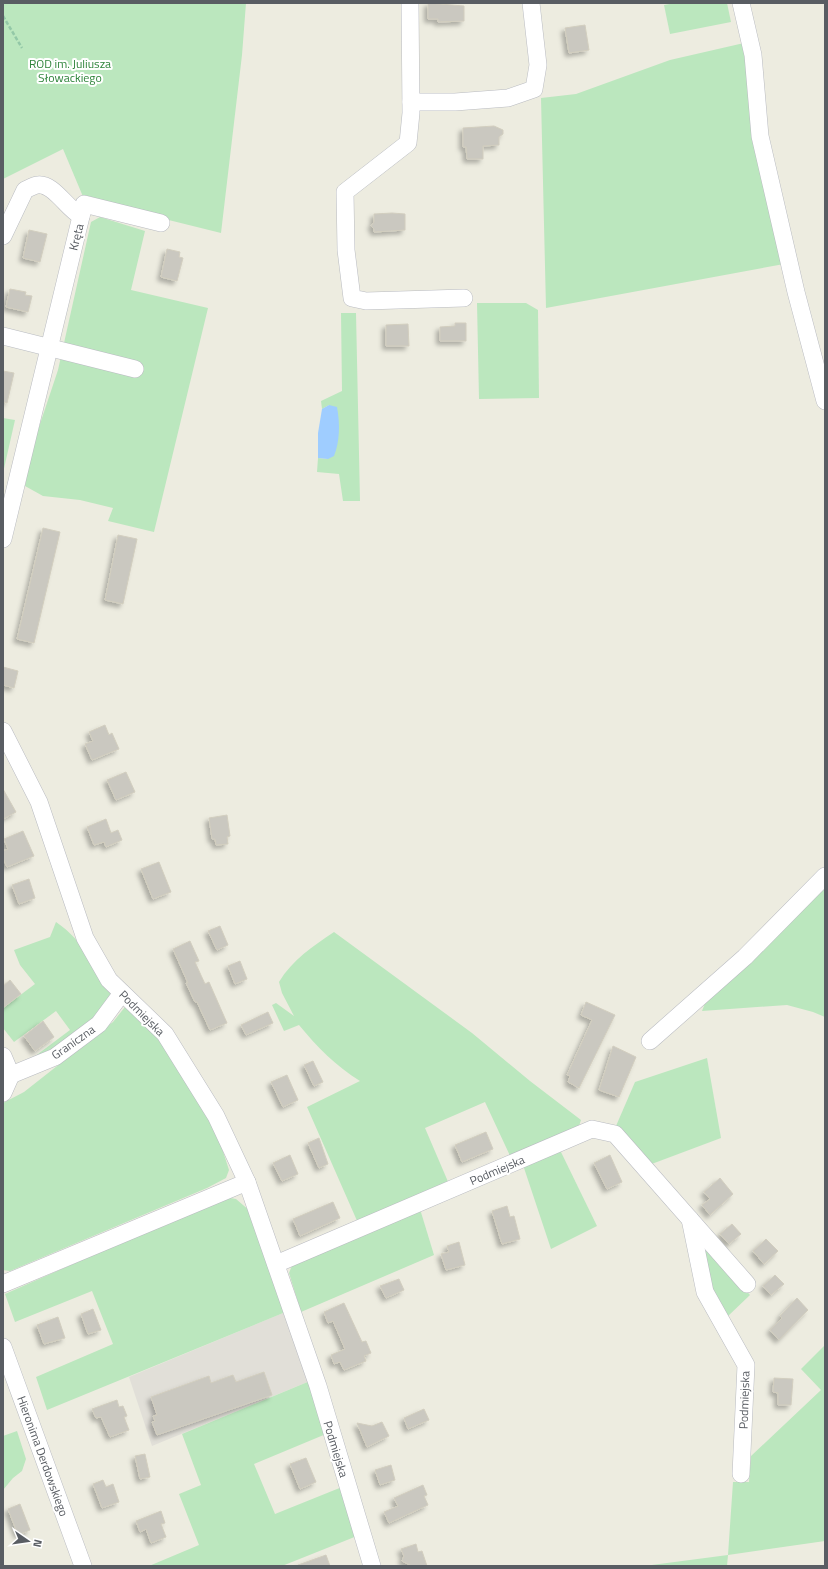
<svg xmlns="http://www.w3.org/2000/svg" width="828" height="1569" font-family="'Titillium Web',sans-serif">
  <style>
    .industrial { fill: #e1dfd8 }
    .green { fill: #bbe7be }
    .water { fill: #9fcdff }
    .building { fill: #cac8c0; stroke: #d2cebf; filter: url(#shadow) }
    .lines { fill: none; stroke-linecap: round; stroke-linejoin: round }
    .minor-casing { stroke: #b9bbc1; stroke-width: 18 }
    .path { stroke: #93c8a7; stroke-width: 2.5; stroke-dasharray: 4 2; stroke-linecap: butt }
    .minor { stroke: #fff; stroke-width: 17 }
    .labels { text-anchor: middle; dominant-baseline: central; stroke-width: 4; stroke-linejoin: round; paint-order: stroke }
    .park-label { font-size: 12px; fill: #2e843a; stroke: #fff }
    .street-label { font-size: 12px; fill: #595d63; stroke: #fff }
  </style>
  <defs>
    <filter id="shadow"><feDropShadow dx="-3.5" dy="3.5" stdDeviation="2" flood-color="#0004"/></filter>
  </defs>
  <rect width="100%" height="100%" fill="#edece0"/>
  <!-- industrial -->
  <path class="industrial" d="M 288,1311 L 310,1381 L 152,1446 L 129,1377 Z"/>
  <!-- green -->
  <g class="green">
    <path d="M 3,3 L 246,3 L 242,55 L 221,233 L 84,199 L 63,149 L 3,179 Z"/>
    <path d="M 675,3 L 727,3 L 731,22 L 670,34 L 664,5 Z"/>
    <path d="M 744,43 L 784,264 L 546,308 L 541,98 L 576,94 L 670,60 Z"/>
    <path d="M 100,217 L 145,231 L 131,290 L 208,308 L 154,532 L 108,521 L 113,508 L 80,500 L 43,496 L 25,486 L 32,448 L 58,370 L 91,222 Z"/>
    <path d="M 477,303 L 526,303 L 538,310 L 539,398 L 479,399 Z"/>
    <path d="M 341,313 L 356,313 L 360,501 L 343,501 L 339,474 L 317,472 L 318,458 L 328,459 L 329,405 L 322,409 L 321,401 L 342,391 Z"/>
    <path d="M 3,418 L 15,420 L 3,473 Z"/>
    <path d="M 825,881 L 825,1017 L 813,1012 L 787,1005 L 702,1011 L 714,980 Z"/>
    <path d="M 56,922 C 84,941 98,970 114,999 L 65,1045 L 34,1057 L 70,1030 L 56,1011 L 14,1042 L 3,1028 L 3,1008 L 35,984 L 20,965 L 14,950 L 50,937 Z"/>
    <path d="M 334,932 L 472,1033 L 530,1081 L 581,1120 L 578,1129 L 511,1158 L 485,1102 L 425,1128 L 449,1184 L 358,1223 L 307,1107 L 360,1081 C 336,1066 317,1047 299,1025 L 284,1031 L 272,1005 L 276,1003 L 294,1016 L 282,993 L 279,982 C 292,960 313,946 334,932 Z"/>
    <path d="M 125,1007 L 163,1041 L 184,1072 L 220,1142 L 229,1170 L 226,1178 L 207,1188 L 10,1271 L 3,1270 L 3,1103 L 24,1092 L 113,1022 Z"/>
    <path d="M 707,1058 L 721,1138 L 649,1165 L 616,1126 L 635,1082 Z"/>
    <path d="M 560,1150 L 597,1226 L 551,1249 L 523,1165 Z"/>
    <path d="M 225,1197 L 236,1199 L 250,1211 L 288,1311 L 47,1410 L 36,1377 L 113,1344 L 92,1291 L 15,1322 L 5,1294 Z"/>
    <path d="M 420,1209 L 434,1255 L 301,1312 L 289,1273 L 293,1263 Z"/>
    <path d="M 699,1238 L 750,1295 L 727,1317 L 708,1285 Z"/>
    <path d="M 825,1345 L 825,1541 L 728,1555 L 727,1566 L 644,1566 L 728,1555 L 733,1482 L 749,1482 L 751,1456 L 821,1390 L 801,1369 Z"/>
    <path d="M 310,1381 L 326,1434 L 254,1464 L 275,1514 L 342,1487 L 357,1536 L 282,1566 L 149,1566 L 199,1545 L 179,1494 L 201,1485 L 182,1434 Z"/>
    <path d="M 17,1431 L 26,1459 L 22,1471 L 13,1478 L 3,1490 L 3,1436 Z"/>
  </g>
  <!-- water -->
  <path class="water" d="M 329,405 L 337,407 C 340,423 340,441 334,456 L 328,459 L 318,458 L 318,433 L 322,409 Z"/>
  <!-- building -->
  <g class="building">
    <path d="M 428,3 L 464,6 L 464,21 L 438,22 L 438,19 L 428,19 Z"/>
    <path d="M 585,25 L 589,50 L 569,53 L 565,28 Z"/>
    <path d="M 494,126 L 503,130 L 503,134 L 499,137 L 499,145 L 483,146 L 483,159 L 467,159 L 466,147 L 463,147 L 463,128 Z"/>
    <path d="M 392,213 L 405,214 L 405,230 L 374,232 L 374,229 L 371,226 L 374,222 L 374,214 Z"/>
    <path d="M 29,230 L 47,234 L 40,262 L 23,258 Z"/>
    <path d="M 167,249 L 180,252 L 179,257 L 183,258 L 177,281 L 161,277 Z"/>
    <path d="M 10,289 L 26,292 L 25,295 L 32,296 L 28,312 L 6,307 Z"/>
    <path d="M 455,323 L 466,323 L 466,341 L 440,341 L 440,327 L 455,326 Z"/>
    <path d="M 408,324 L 409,346 L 386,346 L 386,325 Z"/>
    <path d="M 3,371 L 14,373 L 7,403 L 3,402 Z"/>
    <path d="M 43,528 L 60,532 L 34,643 L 17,639 Z"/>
    <path d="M 118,535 L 137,539 L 123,604 L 105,600 Z"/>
    <path d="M 3,667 L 18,671 L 14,688 L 3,685 Z"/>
    <path d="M 105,725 L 109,735 L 112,733 L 119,749 L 92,760 L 85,744 L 93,741 L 89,732 Z"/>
    <path d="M 126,772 L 135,792 L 116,800 L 107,780 Z"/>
    <path d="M 3,789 L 16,812 L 3,819 Z"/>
    <path d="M 227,815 L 230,836 L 227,837 L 228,844 L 216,845 L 215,839 L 212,839 L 209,818 Z"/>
    <path d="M 106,819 L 111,833 L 118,830 L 122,840 L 106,847 L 104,842 L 94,845 L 87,827 Z"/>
    <path d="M 23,831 L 34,856 L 7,867 L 3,858 L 3,851 L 8,849 L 4,839 Z"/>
    <path d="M 159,862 L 171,892 L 153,899 L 141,869 Z"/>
    <path d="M 29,879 L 35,898 L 19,904 L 12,885 Z"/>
    <path d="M 220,926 L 228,945 L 217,950 L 208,931 Z"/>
    <path d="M 190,941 L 199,961 L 195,962 L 205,984 L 209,982 L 227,1023 L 210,1030 L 197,1002 L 195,1002 L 186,983 L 188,983 L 173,949 Z"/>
    <path d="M 240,961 L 247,979 L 235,984 L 228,966 Z"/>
    <path d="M 10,980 L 21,994 L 3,1008 L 3,986 Z"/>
    <path d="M 586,1002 L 615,1015 L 579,1088 L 568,1082 L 570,1076 L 567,1075 L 592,1020 L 581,1015 Z"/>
    <path d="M 268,1012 L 273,1023 L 246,1035 L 241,1025 Z"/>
    <path d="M 43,1021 L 54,1037 L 35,1051 L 24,1036 Z"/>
    <path d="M 613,1046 L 636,1057 L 619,1097 L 599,1090 Z"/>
    <path d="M 313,1061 L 323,1082 L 314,1086 L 304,1065 Z"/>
    <path d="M 287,1075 L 298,1100 L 283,1107 L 271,1082 Z"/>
    <path d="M 486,1132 L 493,1149 L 462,1162 L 455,1145 Z"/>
    <path d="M 319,1138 L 328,1164 L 319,1168 L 308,1143 Z"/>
    <path d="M 290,1155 L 298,1174 L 282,1181 L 273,1163 Z"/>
    <path d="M 610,1155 L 622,1182 L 607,1189 L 594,1163 Z"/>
    <path d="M 720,1178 L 733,1194 L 710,1215 L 702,1205 L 710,1199 L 704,1192 Z"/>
    <path d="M 333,1202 L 340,1218 L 300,1236 L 293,1219 Z"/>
    <path d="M 507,1206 L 510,1217 L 514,1216 L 520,1239 L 502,1244 L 492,1211 Z"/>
    <path d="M 732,1224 L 741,1234 L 729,1244 L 720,1234 Z"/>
    <path d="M 766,1239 L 778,1251 L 764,1264 L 753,1251 Z"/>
    <path d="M 459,1242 L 465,1265 L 446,1270 L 441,1254 L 449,1252 L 447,1246 Z"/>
    <path d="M 775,1275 L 784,1284 L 771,1295 L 763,1286 Z"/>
    <path d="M 399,1279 L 404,1290 L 386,1298 L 380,1286 Z"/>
    <path d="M 797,1298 L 808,1310 L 779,1340 L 770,1330 L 782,1318 L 780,1316 Z"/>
    <path d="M 344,1303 L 362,1342 L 366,1341 L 371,1353 L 364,1356 L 366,1361 L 344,1370 L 340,1362 L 334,1364 L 331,1355 L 345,1349 L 333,1321 L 328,1323 L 324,1312 Z"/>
    <path d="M 93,1309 L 101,1330 L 88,1334 L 81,1314 Z"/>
    <path d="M 58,1317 L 65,1338 L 44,1344 L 37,1325 Z"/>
    <path d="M 264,1372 L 272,1395 L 157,1435 L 152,1422 L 155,1421 L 153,1416 L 157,1415 L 151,1397 L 209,1376 L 211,1383 L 233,1375 L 236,1382 Z"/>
    <path d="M 774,1378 L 793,1379 L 791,1405 L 778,1405 L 778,1393 L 773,1392 Z"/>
    <path d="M 117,1400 L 119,1407 L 123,1406 L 127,1416 L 124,1417 L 129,1430 L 110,1437 L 101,1417 L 96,1418 L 92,1409 Z"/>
    <path d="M 424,1409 L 429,1420 L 408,1429 L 404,1418 Z"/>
    <path d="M 382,1422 L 389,1436 L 367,1447 L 357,1423 L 372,1426 Z"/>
    <path d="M 145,1454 L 150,1477 L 140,1479 L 135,1456 Z"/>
    <path d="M 306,1458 L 316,1482 L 300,1489 L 290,1464 Z"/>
    <path d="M 391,1465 L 395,1480 L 380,1485 L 375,1470 Z"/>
    <path d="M 103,1480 L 106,1487 L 113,1484 L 119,1502 L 102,1508 L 93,1484 Z"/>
    <path d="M 423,1485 L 427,1495 L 424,1496 L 428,1505 L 389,1523 L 384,1512 L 398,1506 L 394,1498 Z"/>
    <path d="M 20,1504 L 30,1530 L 18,1535 L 8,1509 Z"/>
    <path d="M 161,1511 L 165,1523 L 161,1524 L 166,1537 L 151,1543 L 146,1529 L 140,1532 L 136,1521 Z"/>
    <path d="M 416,1544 L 418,1552 L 422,1551 L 427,1566 L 412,1566 L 402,1561 L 404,1556 L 401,1549 Z"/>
    <path d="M 326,1555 L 330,1566 L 298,1566 L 298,1565 Z"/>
  </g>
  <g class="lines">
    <defs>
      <g id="minor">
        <path d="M 410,3 L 411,113 L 408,143 L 345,192 L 346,250 L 352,298 L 366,301 L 464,298"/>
        <path d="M 741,3 L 753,55 L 760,136 L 796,292 L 825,401"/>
        <path d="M 411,102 L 455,102 L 508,98 L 534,89 L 538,65 L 531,3"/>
        <path d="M 3,236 L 25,190 C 29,188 33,186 37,185 C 53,182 67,209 81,216"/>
        <path d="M 3,336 L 135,369"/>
        <path d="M 3,539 L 84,204 L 161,223"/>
        <path d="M 3,731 L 39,802 L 85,938 L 109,980 L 165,1034 L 216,1116 L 247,1182 L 318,1386 L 372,1566"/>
        <path d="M 650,1041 L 745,957 L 825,876"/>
        <path d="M 3,1056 L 11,1075 L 3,1093"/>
        <path d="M 11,1075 L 55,1057 L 99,1024 L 122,993"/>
        <path d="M 690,1219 L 705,1292 L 746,1365 L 741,1474"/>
        <path d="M 276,1264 L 592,1129 L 615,1134 L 747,1284"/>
        <path d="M 3,1284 L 247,1182"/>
        <path d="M 3,1347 L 83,1566"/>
      </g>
    </defs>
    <!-- minor casing -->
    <use href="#minor" class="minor-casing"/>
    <!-- path -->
    <path class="path" d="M 3,16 L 22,48"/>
    <!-- minor -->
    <use href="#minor" class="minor"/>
  </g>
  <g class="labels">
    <!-- park labels -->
    <g class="park-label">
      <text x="70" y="63">ROD im. Juliusza<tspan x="70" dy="14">Słowackiego</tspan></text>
    </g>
    <!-- street labels -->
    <g class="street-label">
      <text transform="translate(76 237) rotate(-76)">Kręta</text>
      <text transform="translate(142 1013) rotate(45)">Podmiejska</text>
      <text transform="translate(73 1042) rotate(-35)">Graniczna</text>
      <text transform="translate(497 1170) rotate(-23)">Podmiejska</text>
      <text transform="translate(744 1400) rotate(-88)">Podmiejska</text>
      <text transform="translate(336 1449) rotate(73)">Podmiejska</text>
      <text transform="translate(43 1456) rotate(70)">Hieronima Derdowskiego</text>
    </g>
  </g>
  <!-- border -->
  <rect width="828" height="1569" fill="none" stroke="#595d63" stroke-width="8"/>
  <!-- north arrow -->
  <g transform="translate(28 1541) rotate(103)" stroke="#ffffff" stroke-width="3" paint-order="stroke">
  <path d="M0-3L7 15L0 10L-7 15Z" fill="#595d63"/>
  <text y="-6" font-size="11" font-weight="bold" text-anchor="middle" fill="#595d63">N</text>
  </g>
</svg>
